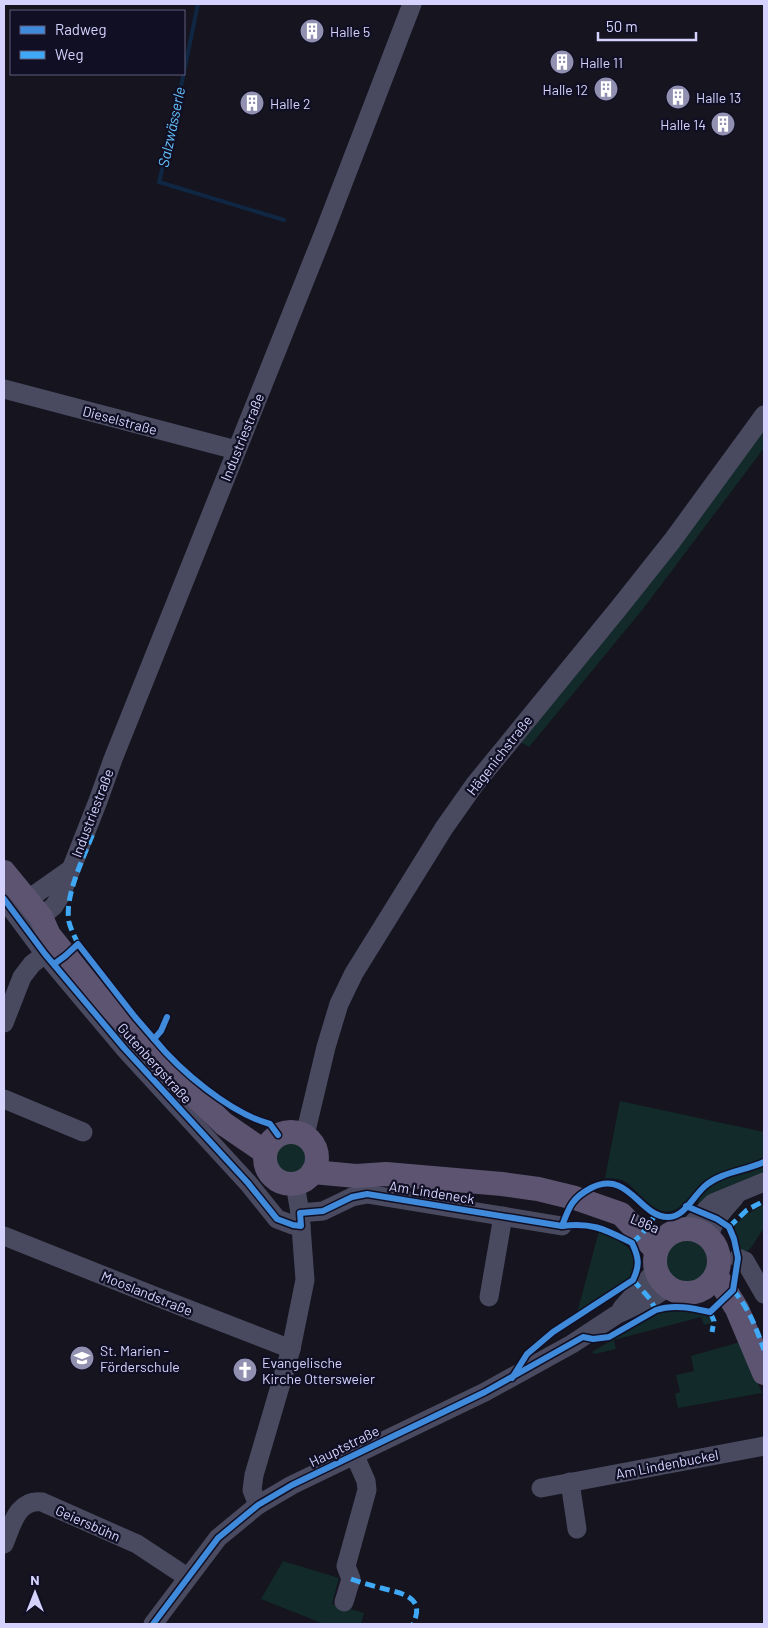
<svg xmlns="http://www.w3.org/2000/svg" width="768" height="1628" font-family="Barlow,sans-serif">
  <style>
    .green { fill: #122a29 }
    .lines { fill: none; stroke-linecap: round; stroke-linejoin: round }
    .stream { stroke: #102744; stroke-width: 4 }
    .minor { stroke: #494a60; stroke-width: 19 }
    .major { stroke: #5c5471; stroke-width: 24 }
    .quiet { stroke: #3fa9f5; stroke-width: 5; stroke-dasharray: 10 5; stroke-linecap: butt }
    .cycleway-casing { stroke: #110f24; stroke-width: 9 }
    .cycleway { stroke: #408adc; stroke-width: 6 }
    .labels { text-anchor: middle; dominant-baseline: central; stroke-width: 4.5; stroke-linejoin: round; paint-order: stroke }
    .poi-label { font-size: 14px; fill: #d5d3fe; stroke: #110f24; text-anchor: start }
    .street-label { font-size: 14px; fill: #d5d3fe; stroke: #110f24 }
    .water-label { font-size: 15px; font-style: italic; fill: #64c1fb; stroke: #110f24 }
  </style>
  <rect width="100%" height="100%" fill="#15141f"/>
  <!-- green -->
  <g class="green">
    <path d="M 764,423 L 764,448 L 643,609 L 529,747 L 518,741 Z"/>
    <path d="M 620,1101 L 764,1132 L 764,1157 C 743,1169 717,1170 699,1187 C 687,1198 679,1217 659,1210 C 646,1205 636,1188 624,1181 C 619,1178 611,1179 605,1178 Z"/>
    <circle cx="291" cy="1158" r="19"/>
    <path d="M 764,1165 L 764,1173 L 700,1206 L 698,1202 C 707,1177 743,1173 764,1165 Z"/>
    <path d="M 764,1205 L 764,1229 C 757,1236 755,1244 748,1251 L 740,1250 L 734,1233 L 735,1225 L 747,1214 Z"/>
    <path d="M 599,1231 C 615,1238 626,1242 636,1258 L 632,1278 L 577,1313 Z"/>
    <circle cx="687" cy="1262" r="25"/>
    <path d="M 662,1310 L 691,1311 L 704,1313 L 713,1322 L 704,1325 L 701,1317 L 614,1340 L 616,1349 L 595,1354 L 592,1352 Z"/>
    <path d="M 740,1342 L 762,1393 L 678,1408 L 675,1394 L 680,1392 L 676,1375 L 694,1371 L 691,1356 Z"/>
    <path d="M 283,1561 L 339,1578 L 332,1604 L 364,1613 L 361,1624 L 324,1624 L 261,1599 Z"/>
  </g>
  <g class="lines">
    <!-- stream -->
    <path class="stream" d="M 198,4 L 174,120 L 159,182 L 284,220"/>
    <!-- minor -->
    <g class="minor">
      <path d="M 4,389 L 236,450"/>
      <path d="M 4,899 L 45,954 L 124,1048 L 248,1183 L 277,1219 L 293,1225 L 301,1226"/>
      <path d="M 27,900 L 71,869"/>
      <path d="M 41,917 L 54,906 L 61,895 L 98,801 L 113,759 L 325,230 L 412,4"/>
      <path d="M 4,1023 L 22,977 L 32,964 L 45,954"/>
      <path d="M 4,1099 L 83,1132"/>
      <path d="M 305,1135 L 326,1047 L 339,1004 L 354,973 L 444,828 L 475,784 L 618,609 L 672,541 L 764,415"/>
      <path d="M 300,1213 L 323,1211 L 352,1197 L 367,1194 L 562,1226"/>
      <path d="M 687,1229 L 713,1203 L 764,1182"/>
      <path d="M 4,1236 L 157,1297 L 291,1349"/>
      <path d="M 708,1237 C 714,1220 724,1209 735,1197"/>
      <path d="M 738,1258 L 745,1261 L 764,1294"/>
      <path d="M 489,1297 L 503,1216"/>
      <path d="M 622,1308 L 656,1270"/>
      <path d="M 570,1482 L 577,1529"/>
      <path d="M 541,1488 L 764,1446"/>
      <path d="M 258,1505 L 252,1490 L 254,1475 L 291,1349 L 305,1280 L 300,1213 L 295,1184"/>
      <path d="M 4,1544 C 12,1525 17,1499 42,1502 L 137,1544 L 187,1577"/>
      <path d="M 344,1602 L 351,1579 L 346,1566 L 367,1490 L 366,1481 L 355,1456"/>
      <path d="M 153,1624 L 218,1538 L 258,1505 L 292,1485 L 485,1392 L 572,1344 L 616,1315 L 650,1299 L 668,1287"/>
    </g>
    <!-- major -->
    <g class="major">
      <path d="M 4,872 L 41,917 L 49,935 L 98,996 L 127,1023 L 160,1062 L 224,1124 L 265,1152"/>
      <circle cx="291" cy="1158" r="26"/>
      <path d="M 313,1172 L 356,1176 L 386,1174 L 502,1184 L 538,1189 L 575,1198 L 621,1214 L 656,1250"/>
      <circle cx="687" cy="1261" r="32"/>
      <path d="M 716,1275 L 737,1309 L 764,1373"/>
    </g>
    <!-- quiet -->
    <g class="quiet">
      <path d="M 78,944 C 75,937 71,930 69,922 C 64,896 84,857 93,833"/>
      <path d="M 729,1227 L 747,1210 L 764,1201"/>
      <path d="M 632,1243 L 642,1234 L 656,1214"/>
      <path d="M 633,1280 L 650,1299 L 656,1310"/>
      <path d="M 733,1290 C 749,1308 756,1328 764,1350"/>
      <path d="M 710,1312 L 714,1321 L 712,1332"/>
      <path d="M 351,1579 C 362,1583 374,1586 385,1589 C 406,1594 425,1599 413,1624"/>
    </g>
    <defs>
      <g id="cycleway">
        <path d="M 4,899 L 45,954 L 124,1048 L 248,1183 L 277,1219 L 293,1225 L 301,1226 L 300,1213 L 323,1211 L 352,1197 L 367,1194 L 562,1226 C 593,1222 606,1230 632,1243 C 639,1258 640,1265 633,1280 L 553,1332 L 527,1354 L 512,1378"/>
        <path d="M 54,964 L 65,956 L 78,944 L 135,1017 L 154,1039 L 161,1031 L 167,1017"/>
        <path d="M 154,1039 C 180,1071 230,1113 270,1124 L 278,1135"/>
        <path d="M 562,1226 C 569,1207 572,1198 591,1188 C 629,1169 639,1217 668,1217 C 684,1218 694,1195 705,1186 C 721,1172 745,1171 764,1162"/>
        <path d="M 153,1624 L 218,1538 L 258,1505 L 292,1485 L 485,1392 L 583,1337 L 593,1339 L 609,1337 L 656,1310 C 674,1304 692,1308 710,1312 L 733,1290 L 738,1258 L 734,1239 L 729,1227 L 717,1219 L 686,1206"/>
      </g>
    </defs>
    <!-- cycleway casing -->
    <use href="#cycleway" class="cycleway-casing"/>
    <!-- cycleway -->
    <use href="#cycleway" class="cycleway"/>
  </g>
  <!-- icons -->
  <defs>
    <symbol id="building-disc" viewBox="-11 -11 22 22"><circle r="9.5" fill="#9290b0" stroke="#110f24"/><path d="M-4-6H4V6H1V3H-1V6H-4ZM-2.5-4.3h1.7v1.8h-1.7ZM.8-4.3h1.7v1.8H.8ZM-2.5-1h1.7V.8h-1.7ZM.8-1h1.7V.8H.8Z" fill="#fff"/></symbol>
    <symbol id="school-disc" viewBox="-11 -11 22 22"><circle r="9.5" fill="#9290b0" stroke="#110f24"/><path d="M0-5L7-2L0 1L-7-2ZM-4 1L0 2.5L4 1V4Q0 6-4 4Z" fill="#fff"/></symbol>
    <symbol id="church-disc" viewBox="-11 -11 22 22"><circle r="9.5" fill="#9290b0" stroke="#110f24"/><path d="M-1.2-6h2.4v3.5h3.3v2.4h-3.3V6h-2.4V-.1h-3.3v-2.4h3.3Z" fill="#fff"/></symbol>
  </defs>
  <g fill-rule="evenodd">
    <use href="#building-disc" x="298" y="17" width="28" height="28"/>
    <use href="#building-disc" x="548" y="48" width="28" height="28"/>
    <use href="#building-disc" x="592" y="75" width="28" height="28"/>
    <use href="#building-disc" x="664" y="83" width="28" height="28"/>
    <use href="#building-disc" x="238" y="89" width="28" height="28"/>
    <use href="#building-disc" x="709" y="110" width="28" height="28"/>
    <use href="#school-disc" x="68" y="1344" width="28" height="28"/>
    <use href="#church-disc" x="231" y="1356" width="28" height="28"/>
  </g>
  <g class="labels">
    <!-- poi labels -->
    <g class="poi-label">
      <text x="330" y="31">Halle 5</text>
      <text x="580" y="62">Halle 11</text>
      <text x="588" y="89" text-anchor="end">Halle 12</text>
      <text x="696" y="97">Halle 13</text>
      <text x="270" y="103">Halle 2</text>
      <text x="706" y="124" text-anchor="end">Halle 14</text>
      <text x="100" y="1350">St. Marien -<tspan x="100" dy="16">Förderschule</tspan></text>
      <text x="262" y="1362">Evangelische<tspan x="262" dy="16">Kirche Ottersweier</tspan></text>
    </g>
    <!-- street labels -->
    <g class="street-label">
      <text transform="translate(120 420) rotate(15)">Dieselstraße</text>
      <text transform="translate(242 437) rotate(-68)">Industriestraße</text>
      <text transform="translate(499 755) rotate(-52)">Hägenichstraße</text>
      <text transform="translate(92 813) rotate(-69)">Industriestraße</text>
      <text transform="translate(155 1063) rotate(48)">Gutenbergstraße</text>
      <text transform="translate(432 1192) rotate(9)">Am Lindeneck</text>
      <text transform="translate(645 1223) rotate(22)">L86a</text>
      <text transform="translate(147 1293) rotate(22)">Mooslandstraße</text>
      <text transform="translate(344 1446) rotate(-26)">Hauptstraße</text>
      <text transform="translate(667 1464) rotate(-11)">Am Lindenbuckel</text>
      <text transform="translate(88 1523) rotate(24)">Geiersbühn</text>
    </g>
    <!-- water labels -->
    <g class="water-label">
      <text transform="translate(171 127) rotate(-78)">Salzwässerle</text>
    </g>
  </g>
  <!-- border -->
  <rect width="768" height="1628" fill="none" stroke="#d5d3fe" stroke-width="10"/>
  <!-- legend -->
  <rect x="10" y="10" width="175" height="65" fill="#110f24" stroke="#5f5d7b"/>
  <rect x="20" y="26" width="25" height="8" fill="#408adc" stroke="#5f5d7b"/>
  <text x="55" y="35" font-size="15" fill="#d5d3fe">Radweg</text>
  <rect x="20" y="51" width="25" height="8" fill="#3fa9f5" stroke="#5f5d7b"/>
  <text x="55" y="60" font-size="15" fill="#d5d3fe">Weg</text>
  <!-- north arrow -->
  <g transform="translate(35 1593)" stroke="#110f24" stroke-width="4" paint-order="stroke">
  <path d="M0-4L9 19L0 12L-9 19Z" fill="#d5d3fe"/>
  <text y="-8" font-size="14" font-weight="bold" text-anchor="middle" fill="#d5d3fe">N</text>
  </g>
  <!-- scale -->
  <path d="M598 32v8h98v-8" fill="none" stroke="#d5d3fe" stroke-width="2.5"/>
  <text x="606" y="32" font-size="15" fill="#d5d3fe" stroke="#110f24" stroke-width="4" paint-order="stroke">50 m</text>
</svg>
